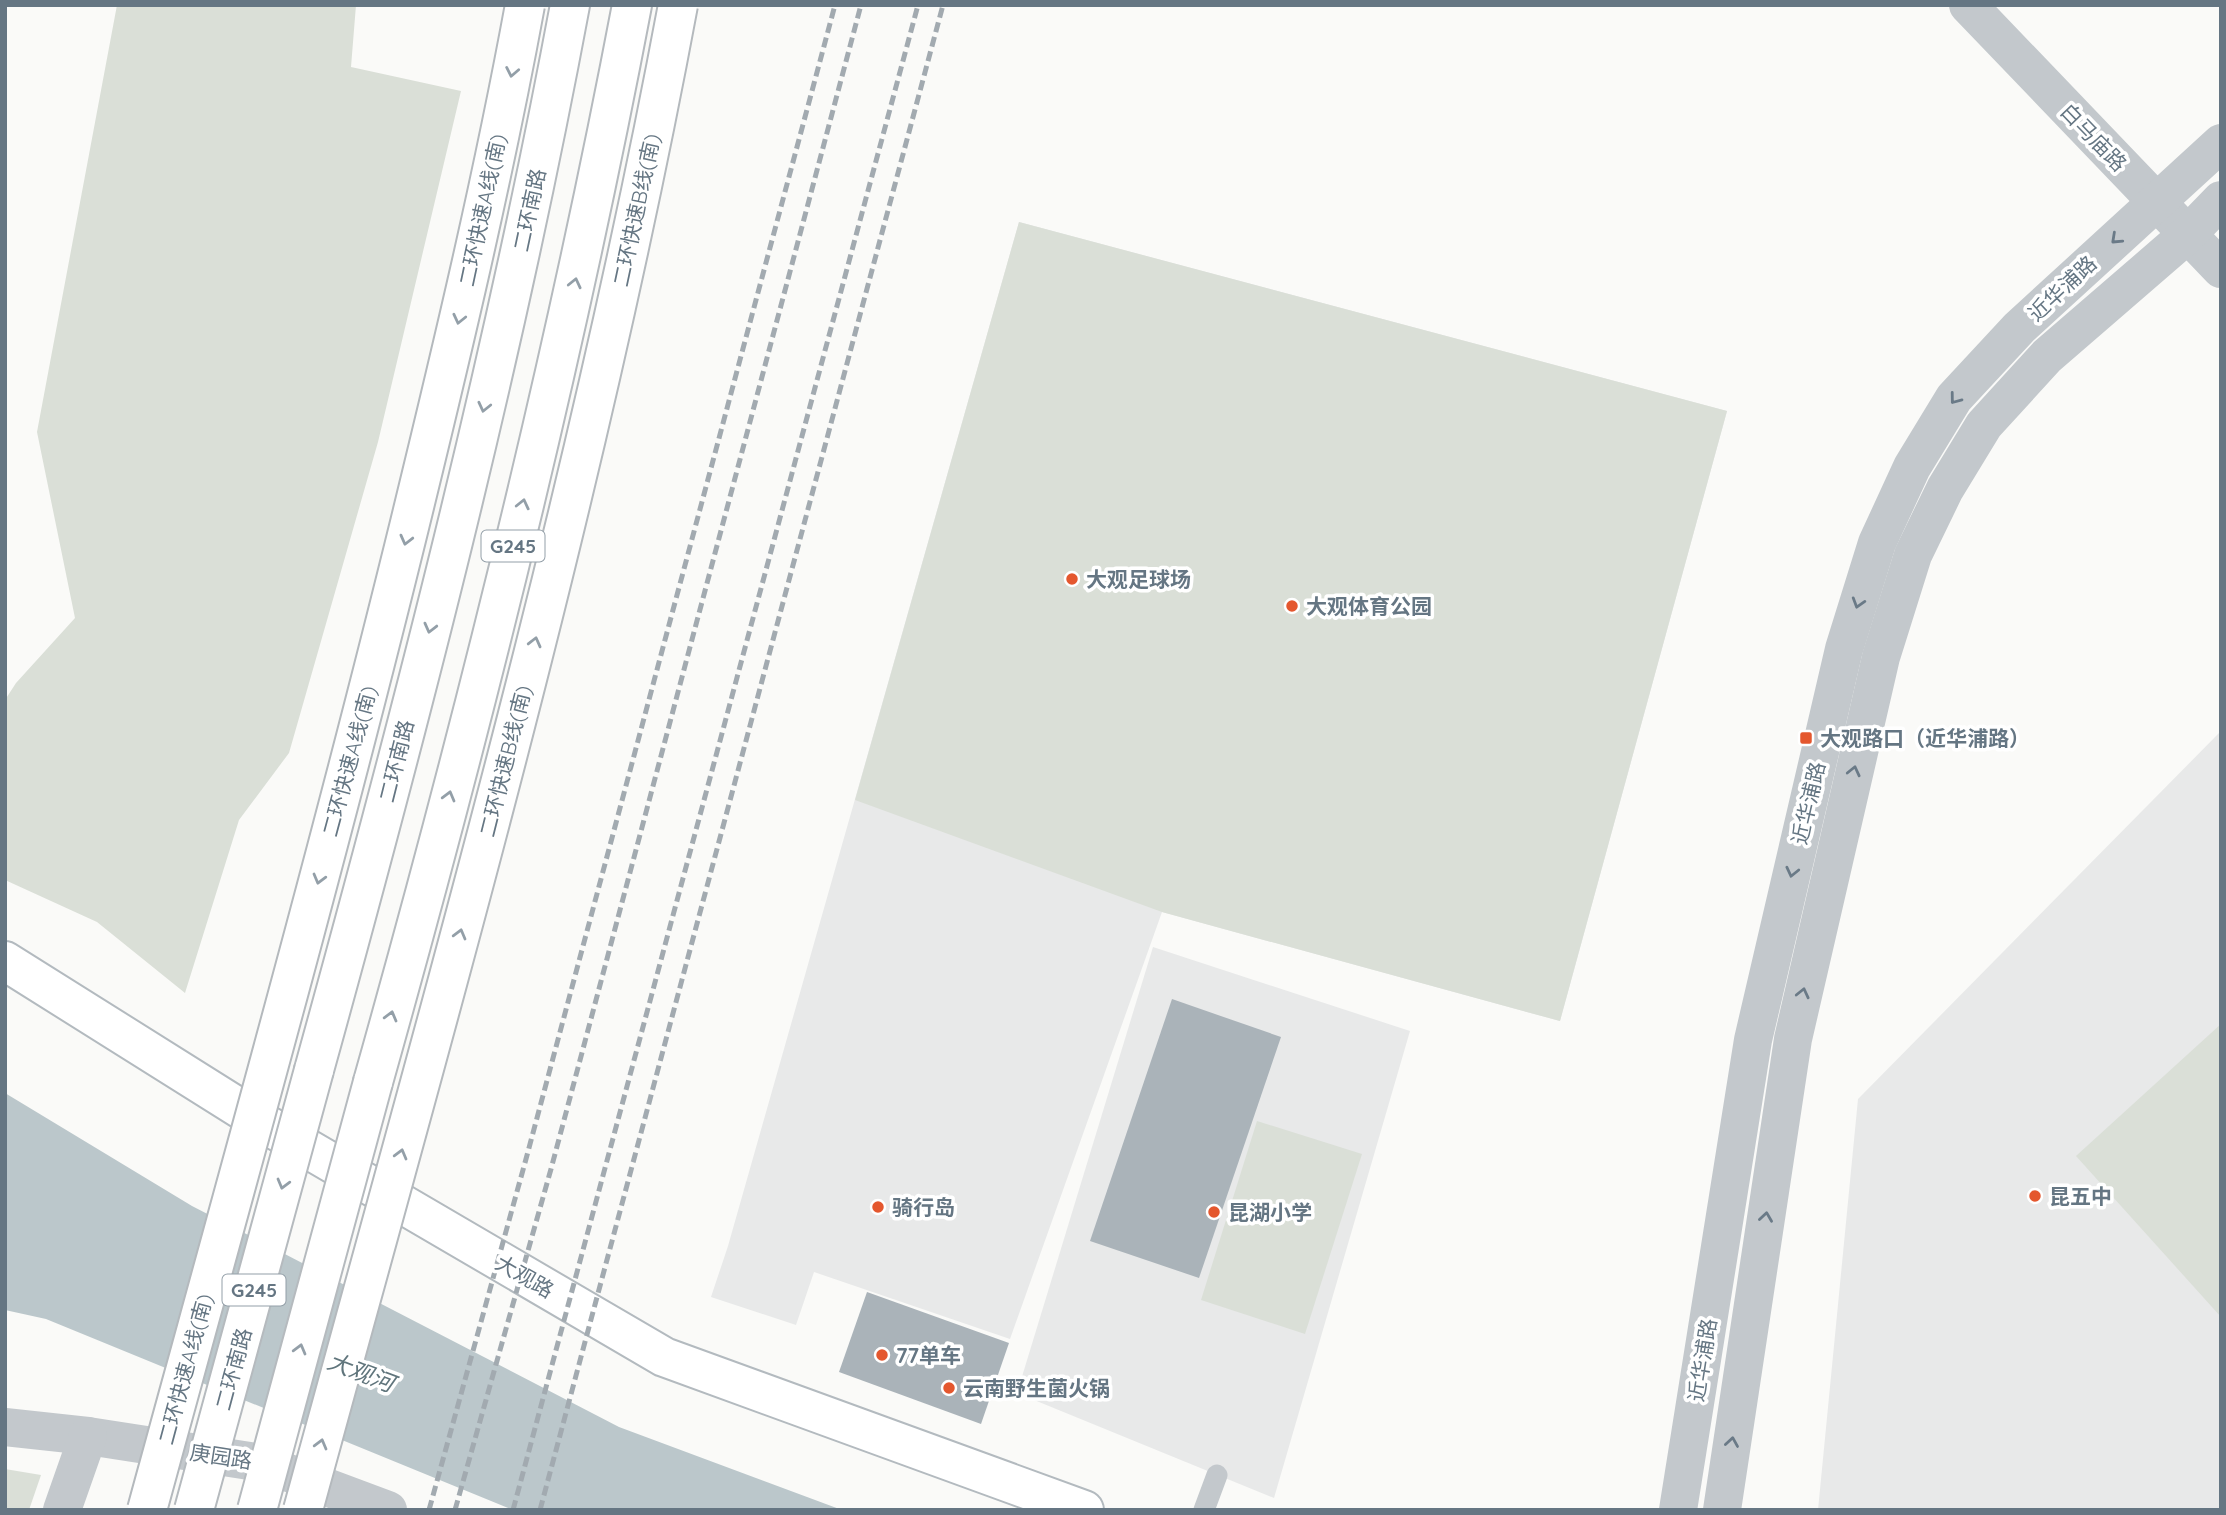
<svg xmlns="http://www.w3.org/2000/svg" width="2226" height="1515" font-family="Quicksand,'Noto Sans SC',sans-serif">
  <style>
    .built { fill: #e8e9e9 }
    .green { fill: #dadfd7 }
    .water { fill: #bbc7cb }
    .building { fill: #aab3b9 }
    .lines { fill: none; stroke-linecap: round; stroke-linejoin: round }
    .secondary-casing { stroke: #b3babf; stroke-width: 42 }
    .primary-casing { stroke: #b5babe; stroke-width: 42 }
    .service { stroke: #c3c8cc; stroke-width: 21 }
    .minor { stroke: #c3c8cc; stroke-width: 38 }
    .tertiary { stroke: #c3c8cc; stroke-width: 38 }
    .secondary { stroke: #fff; stroke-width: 38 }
    .primary { stroke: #fff; stroke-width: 38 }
    .rail { stroke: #a2aab0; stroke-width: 5; stroke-dasharray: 10 5; stroke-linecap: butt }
    .primary-bridge-casing { stroke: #b5babe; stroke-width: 42; stroke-linecap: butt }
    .trunk-bridge-casing { stroke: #b4b9bd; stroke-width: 42; stroke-linecap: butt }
    .primary-bridge { stroke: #fff; stroke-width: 38 }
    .trunk-bridge { stroke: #fff; stroke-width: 38 }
    .oneway { stroke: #939fa8 }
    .oneway2 { stroke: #6a7a87 }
    .poi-dot { fill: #e4572e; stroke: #fff; stroke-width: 2.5 }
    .labels { text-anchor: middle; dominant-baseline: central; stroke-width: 7; stroke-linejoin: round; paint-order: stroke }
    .shield { fill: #fff; stroke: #939fa8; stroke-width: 2 }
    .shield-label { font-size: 19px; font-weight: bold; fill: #657683 }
    .street-label { font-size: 21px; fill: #657683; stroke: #fff }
    .poi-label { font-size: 21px; font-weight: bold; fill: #657683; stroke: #fff; text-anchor: start }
    .water-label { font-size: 23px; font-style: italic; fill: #60757c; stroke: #fff }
  </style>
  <rect width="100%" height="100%" fill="#fafaf8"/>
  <!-- built -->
  <g class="built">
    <path d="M 1019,222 L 1727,411 L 1560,1021 L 1162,912 L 1010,1339 L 814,1272 L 796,1325 L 711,1297 L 728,1246 Z"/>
    <path d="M 2221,731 L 2221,1510 L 1818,1510 L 1858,1099 Z"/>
    <path d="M 1153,947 L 1410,1031 L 1274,1498 L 1017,1393 Z"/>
  </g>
  <!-- green -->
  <g class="green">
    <path d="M 117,5 L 356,5 L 351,67 L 461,91 L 378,442 L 289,753 L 239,820 L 185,993 L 97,922 L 5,880 L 5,700 L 16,683 L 75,618 L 37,432 Z"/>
    <path d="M 1019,222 L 1727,411 L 1560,1021 L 1162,912 L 855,800 Z"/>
    <path d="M 2221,1024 L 2221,1317 L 2076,1156 Z"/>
    <path d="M 1257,1121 L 1362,1154 L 1305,1334 L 1201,1300 Z"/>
    <path d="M 5,1469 L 41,1475 L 29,1510 L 5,1510 Z"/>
  </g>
  <!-- water -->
  <path class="water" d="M 5,1093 L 192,1206 L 619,1427 L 842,1510 L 513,1510 L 46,1319 L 5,1310 Z"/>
  <!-- building -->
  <g class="building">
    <path d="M 1172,999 L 1281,1037 L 1199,1278 L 1090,1241 Z"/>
    <path d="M 867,1292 L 1009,1343 L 981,1424 L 839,1372 Z"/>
  </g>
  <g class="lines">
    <defs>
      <path id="secondary" d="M 5,961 L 255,1118 L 664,1357 L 1084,1510"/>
      <g id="primary">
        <path d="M 314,1070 C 411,719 503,364 570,5"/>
        <path d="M 373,1082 C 473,727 563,368 632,5"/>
      </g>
    </defs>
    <!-- secondary casing -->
    <use href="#secondary" class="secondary-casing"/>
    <!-- primary casing -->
    <use href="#primary" class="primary-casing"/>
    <!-- service -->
    <path class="service" d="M 1204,1510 L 1217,1475"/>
    <!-- minor -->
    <path class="minor" d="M 1968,5 L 2221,269"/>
    <!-- tertiary -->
    <g class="tertiary">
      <path d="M 5,1427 L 88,1436 L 262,1463 L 388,1510"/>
      <path d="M 62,1510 L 88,1436"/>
      <path d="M 1678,1510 L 1753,1040 L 1844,649 L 1877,543 L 1912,467 L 1954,398 L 2019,328 L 2221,143"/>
      <path d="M 1722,1510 L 1793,1039 L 1881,657 L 1913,555 L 1945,489 L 1984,425 L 2047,356 L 2187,235 L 2221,200"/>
    </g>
    <!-- secondary -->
    <use href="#secondary" class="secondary"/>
    <!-- primary -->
    <use href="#primary" class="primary"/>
    <!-- rail -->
    <g class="rail">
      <path d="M 429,1510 L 526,1159 L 835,5"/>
      <path d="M 455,1510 L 551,1169 L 861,5"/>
      <path d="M 513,1510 L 918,5"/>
      <path d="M 540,1510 L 943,5"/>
    </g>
    <defs>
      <g id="primary-bridge">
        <path d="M 194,1510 L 314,1070"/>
        <path d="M 257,1510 L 373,1082"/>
      </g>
      <g id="trunk-bridge">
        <path d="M 147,1510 C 237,1181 329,853 410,523 C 452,351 493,179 525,5"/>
        <path d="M 303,1510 C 439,1011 583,514 678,5"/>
      </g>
    </defs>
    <!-- primary-bridge casing -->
    <use href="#primary-bridge" class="primary-bridge-casing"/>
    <!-- trunk-bridge casing -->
    <use href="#trunk-bridge" class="trunk-bridge-casing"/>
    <!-- primary-bridge -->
    <use href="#primary-bridge" class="primary-bridge"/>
    <!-- trunk-bridge -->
    <use href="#trunk-bridge" class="trunk-bridge"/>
  </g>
  <!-- one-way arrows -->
  <defs><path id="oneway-chevron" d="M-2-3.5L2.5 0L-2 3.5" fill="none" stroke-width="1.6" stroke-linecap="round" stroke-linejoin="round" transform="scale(1.75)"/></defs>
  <g class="oneway">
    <use href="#oneway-chevron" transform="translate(512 72) rotate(101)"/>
    <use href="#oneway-chevron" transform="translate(575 283) rotate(-77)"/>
    <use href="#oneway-chevron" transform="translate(459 319) rotate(103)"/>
    <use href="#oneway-chevron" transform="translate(484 407) rotate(103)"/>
    <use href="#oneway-chevron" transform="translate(523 504) rotate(-77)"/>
    <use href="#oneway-chevron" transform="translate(406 540) rotate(104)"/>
    <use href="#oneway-chevron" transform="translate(430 628) rotate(104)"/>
    <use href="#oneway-chevron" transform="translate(535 642) rotate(-76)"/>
    <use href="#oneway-chevron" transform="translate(449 796) rotate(-75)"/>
    <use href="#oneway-chevron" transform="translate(319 879) rotate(105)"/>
    <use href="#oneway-chevron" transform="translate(460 934) rotate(-75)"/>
    <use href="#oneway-chevron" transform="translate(391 1016) rotate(-75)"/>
    <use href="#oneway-chevron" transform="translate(401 1154) rotate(-75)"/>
    <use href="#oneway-chevron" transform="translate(283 1184) rotate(105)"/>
    <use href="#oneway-chevron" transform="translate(300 1349) rotate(-75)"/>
    <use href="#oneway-chevron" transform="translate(321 1444) rotate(-75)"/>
  </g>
  <g class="oneway2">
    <use href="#oneway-chevron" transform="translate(2116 239) rotate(137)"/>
    <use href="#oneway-chevron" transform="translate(1955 399) rotate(127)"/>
    <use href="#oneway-chevron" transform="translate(1858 603) rotate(107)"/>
    <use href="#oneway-chevron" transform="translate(1854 771) rotate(-77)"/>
    <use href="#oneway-chevron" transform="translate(1792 872) rotate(103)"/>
    <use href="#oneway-chevron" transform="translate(1803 993) rotate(-77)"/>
    <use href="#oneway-chevron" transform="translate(1766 1217) rotate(-82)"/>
    <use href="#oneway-chevron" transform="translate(1732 1442) rotate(-81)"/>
  </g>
  <!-- markers -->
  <g class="poi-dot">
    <circle cx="1072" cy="579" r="7"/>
    <circle cx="1292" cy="606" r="7"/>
    <rect x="1799" y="731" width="14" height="14" rx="3.5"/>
    <circle cx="2035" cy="1196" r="7"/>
    <circle cx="878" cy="1207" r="7"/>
    <circle cx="1214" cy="1212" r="7"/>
    <circle cx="882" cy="1355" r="7"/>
    <circle cx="949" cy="1388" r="7"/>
  </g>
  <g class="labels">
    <!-- shield labels -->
    <g class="shield">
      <rect x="481.5" y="530.5" width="63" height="31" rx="5"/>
      <rect x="222.5" y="1274.5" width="63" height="31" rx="5"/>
    </g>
    <g class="shield-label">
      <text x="513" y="546">G245</text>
      <text x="254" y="1290">G245</text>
    </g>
    <!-- street labels -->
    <g class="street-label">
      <text transform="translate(2094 137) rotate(46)">白马庙路</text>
      <text transform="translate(482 210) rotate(-78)">二环快速A线(南)</text>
      <text transform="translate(529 210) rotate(-78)">二环南路</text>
      <text transform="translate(636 210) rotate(-78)">二环快速B线(南)</text>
      <text transform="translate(2062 288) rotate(-43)">近华浦路</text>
      <text transform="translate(349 761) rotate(-75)">二环快速A线(南)</text>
      <text transform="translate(396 761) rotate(-76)">二环南路</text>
      <text transform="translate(505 761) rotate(-76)">二环快速B线(南)</text>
      <text transform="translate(1808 803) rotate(-77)">近华浦路</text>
      <text transform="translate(525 1276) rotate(30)">大观路</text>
      <text transform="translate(1702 1360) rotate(-81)">近华浦路</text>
      <text transform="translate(185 1369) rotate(-75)">二环快速A线(南)</text>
      <text transform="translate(233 1369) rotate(-75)">二环南路</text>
      <text transform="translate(221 1456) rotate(9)">庚园路</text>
    </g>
    <!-- poi labels -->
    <g class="poi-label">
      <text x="1086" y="579">大观足球场</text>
      <text x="1306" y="606">大观体育公园</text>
      <text x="1820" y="738">大观路口（近华浦路）</text>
      <text x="2049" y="1196">昆五中</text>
      <text x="892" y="1207">骑行岛</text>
      <text x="1228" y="1212">昆湖小学</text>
      <text x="896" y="1355">77单车</text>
      <text x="963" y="1388">云南野生菌火锅</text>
    </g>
    <!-- water labels -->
    <g class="water-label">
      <text transform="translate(361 1372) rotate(21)">大观河</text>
    </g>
  </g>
  <!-- border -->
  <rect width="2226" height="1515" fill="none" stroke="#657683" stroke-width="14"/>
</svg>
